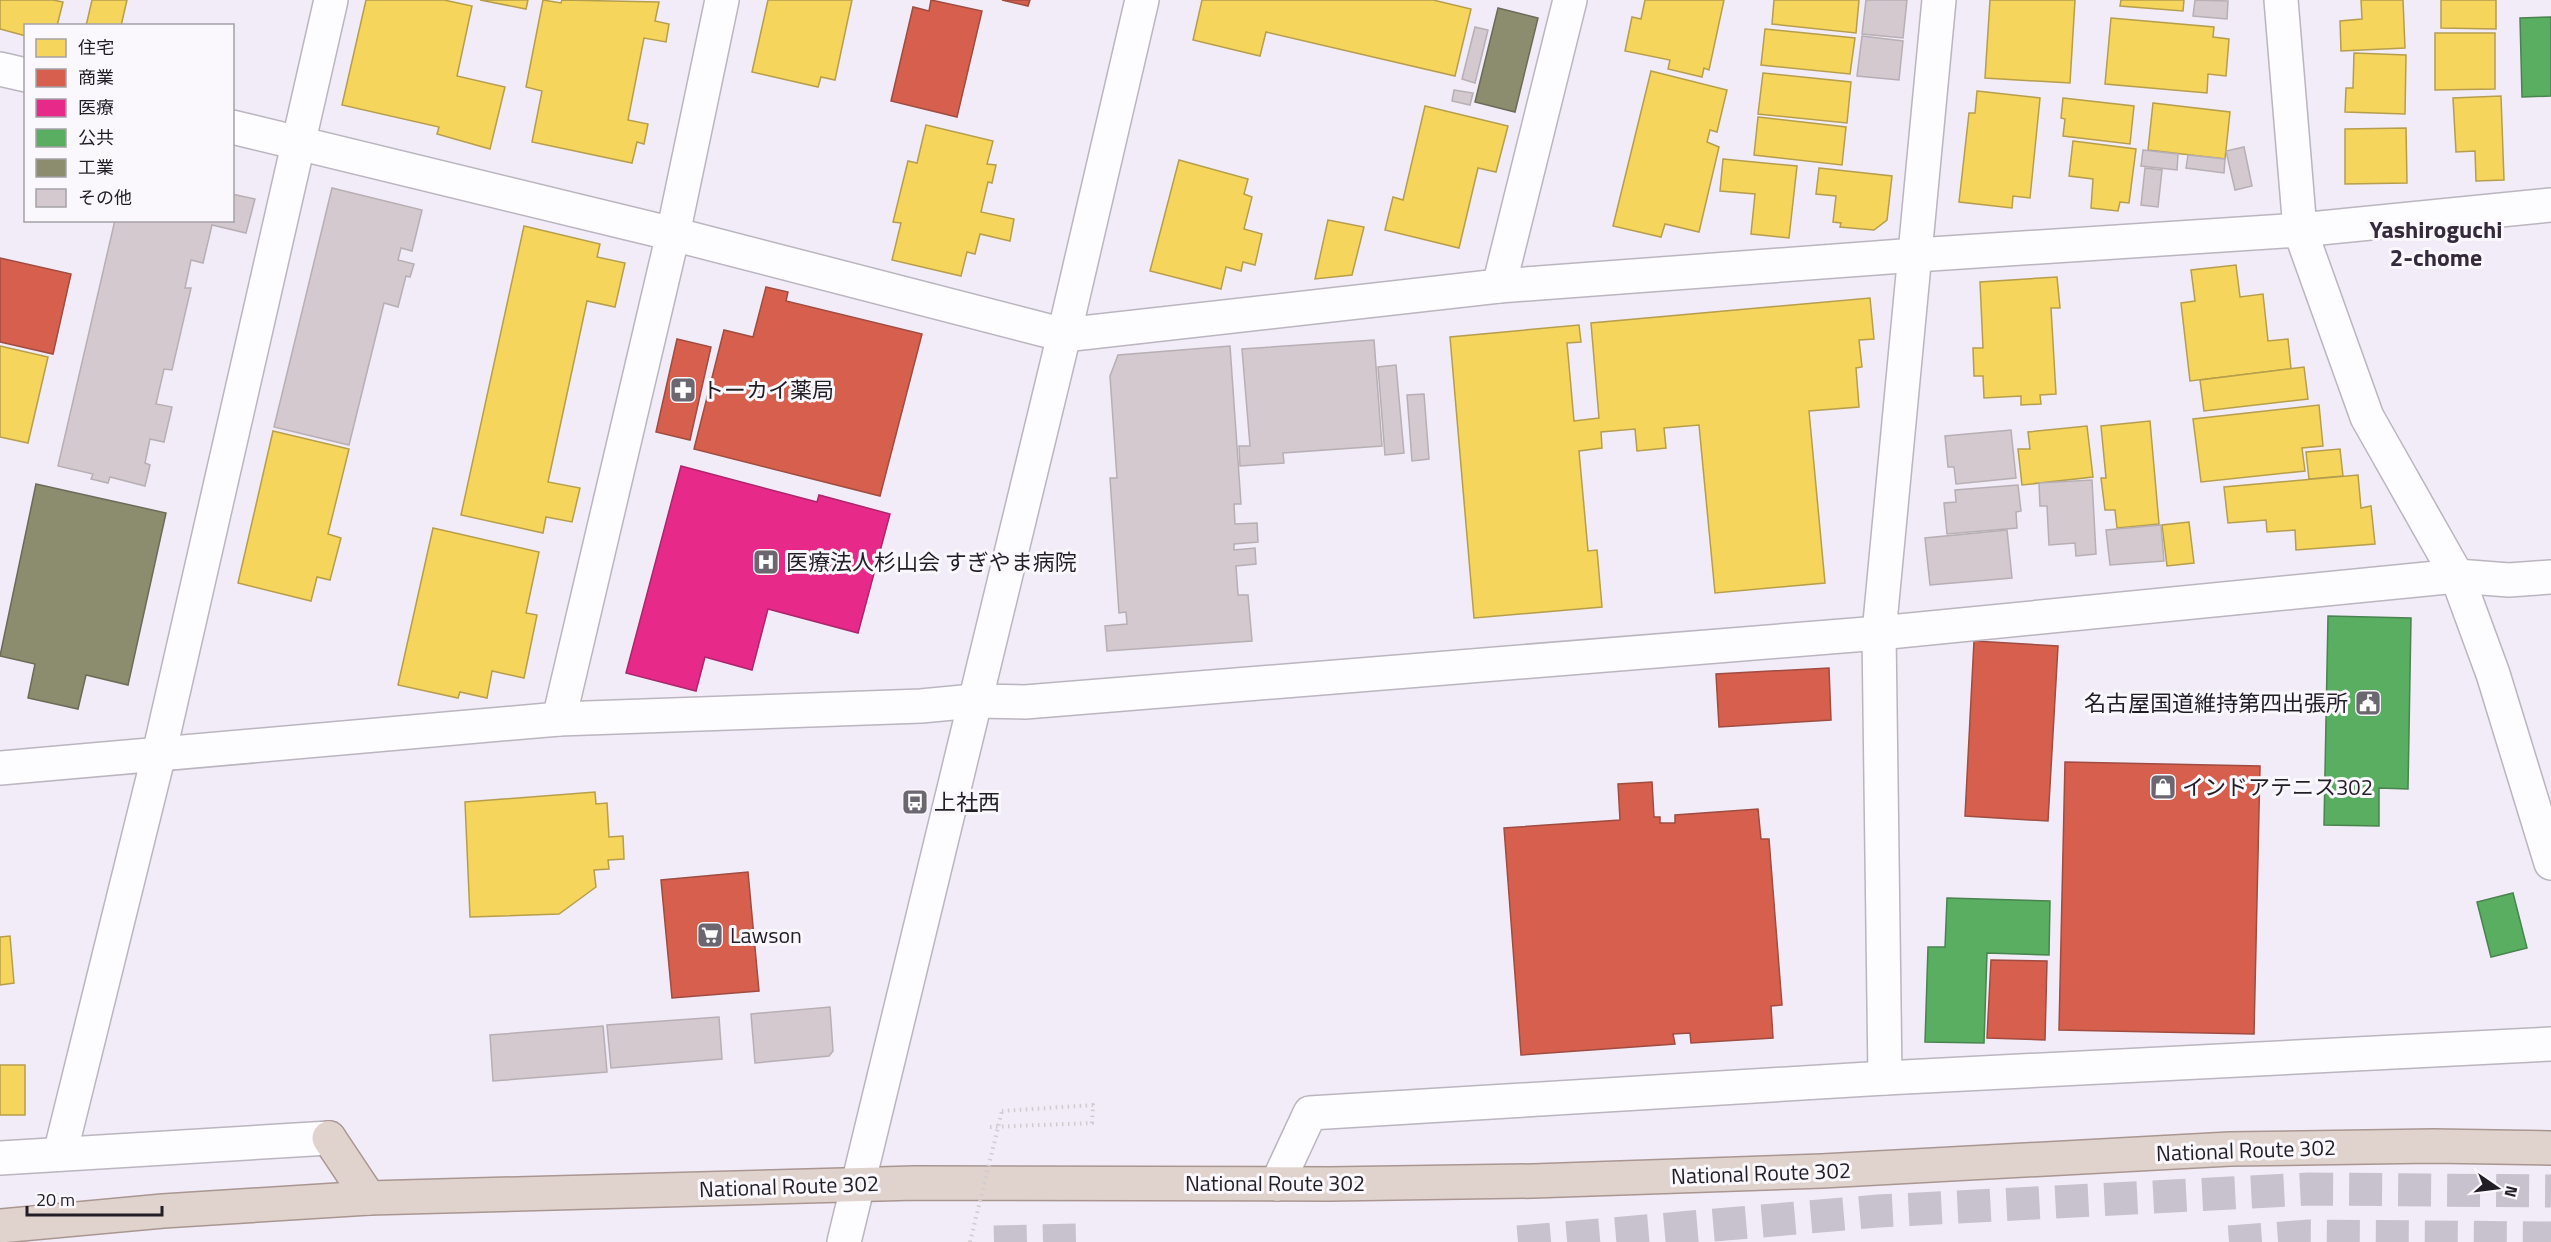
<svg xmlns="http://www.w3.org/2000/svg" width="2551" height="1242" font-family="'Titillium Web','Noto Sans JP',sans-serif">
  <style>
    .homes { fill: #f6d55c; stroke: #b69e4c; stroke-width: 1.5 }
    .shops { fill: #d6604d; stroke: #a04c41; stroke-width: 1.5 }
    .health { fill: #e7298a; stroke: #ac266c; stroke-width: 1.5 }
    .public { fill: #5aae61; stroke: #49834f; stroke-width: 1.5 }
    .industry { fill: #8c8c6e; stroke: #6c6b58; stroke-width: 1.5 }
    .building { fill: #d3c9cf; stroke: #b7afb4; stroke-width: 1.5 }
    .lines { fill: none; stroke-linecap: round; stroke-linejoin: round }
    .motorway-tunnel { stroke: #c8c2ce; stroke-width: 33; stroke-dasharray: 33 16; stroke-linecap: butt }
    .minor-casing { stroke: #bab5bf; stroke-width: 36 }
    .tertiary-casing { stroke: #bab5bf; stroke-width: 36 }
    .trunk-casing { stroke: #a99691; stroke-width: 36 }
    .path { stroke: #cfccd1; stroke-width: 4; stroke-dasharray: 1.5 4.5; stroke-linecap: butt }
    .minor { stroke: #fdfcfe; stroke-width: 33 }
    .tertiary { stroke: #fdfcfe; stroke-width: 33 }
    .trunk { stroke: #e0d3cd; stroke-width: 33 }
    .path-bridge { stroke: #cfccd1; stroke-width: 4; stroke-dasharray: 1.5 4.5; stroke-linecap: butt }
    .labels { text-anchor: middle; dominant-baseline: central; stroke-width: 6; stroke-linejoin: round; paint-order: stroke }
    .poi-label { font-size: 22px; fill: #221e26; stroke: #faf8fc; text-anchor: start }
    .street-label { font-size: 22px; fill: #221e26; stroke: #faf8fc }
    .neighbourhood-label { font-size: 24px; font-weight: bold; fill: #342a3b; stroke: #faf8fc }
  </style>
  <rect width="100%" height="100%" fill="#f2ebf8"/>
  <!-- homes -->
  <g class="homes">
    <path d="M 0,0 L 53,0 L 63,2 L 57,26 L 26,26 L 26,36 L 0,29 Z"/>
    <path d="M 92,0 L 127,0 L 121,26 L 86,26 Z"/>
    <path d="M 366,0 L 444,0 L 472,6 L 457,76 L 505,87 L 490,149 L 437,134 L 439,127 L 342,105 Z"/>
    <path d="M 480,0 L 528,0 L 526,9 Z"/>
    <path d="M 543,0 L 561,3 L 562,0 L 659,2 L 655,21 L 669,24 L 666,42 L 644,38 L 628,120 L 648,124 L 644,144 L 637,142 L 632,163 L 532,142 L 542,91 L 526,87 Z"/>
    <path d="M 768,0 L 852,0 L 835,80 L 821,77 L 818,87 L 752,72 Z"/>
    <path d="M 1202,0 L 1433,0 L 1471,9 L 1455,76 L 1266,32 L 1260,56 L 1193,40 Z"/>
    <path d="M 1645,0 L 1724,0 L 1709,70 L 1704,68 L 1702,77 L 1668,69 L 1670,60 L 1625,51 L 1632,17 L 1641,19 Z"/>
    <path d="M 1774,0 L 1859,0 L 1856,33 L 1772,24 Z"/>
    <path d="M 1990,0 L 2075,0 L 2070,83 L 1985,78 Z"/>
    <path d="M 2121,0 L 2184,0 L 2183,11 L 2120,6 Z"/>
    <path d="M 2361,0 L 2403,0 L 2405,48 L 2341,51 L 2340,21 L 2362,19 Z"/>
    <path d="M 2441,0 L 2496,0 L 2496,29 L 2441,28 Z"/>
    <path d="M 2111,18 L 2214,27 L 2213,37 L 2229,39 L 2226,76 L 2208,74 L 2207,93 L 2105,84 Z"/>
    <path d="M 1765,29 L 1855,38 L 1850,74 L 1761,65 Z"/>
    <path d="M 2435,33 L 2495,33 L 2495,89 L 2435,90 Z"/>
    <path d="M 2354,53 L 2406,55 L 2405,114 L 2345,112 L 2346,88 L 2353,88 Z"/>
    <path d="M 1651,71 L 1727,90 L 1717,132 L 1710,130 L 1707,142 L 1719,147 L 1699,232 L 1665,224 L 1661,237 L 1613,226 Z"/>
    <path d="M 1763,73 L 1851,82 L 1847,123 L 1758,114 Z"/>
    <path d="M 1977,91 L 2040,98 L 2030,198 L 2013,196 L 2012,208 L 1959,202 L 1969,113 L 1975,113 Z"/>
    <path d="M 2501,96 L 2504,180 L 2476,181 L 2475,151 L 2456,152 L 2453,98 Z"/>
    <path d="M 2063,98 L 2134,106 L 2130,144 L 2063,136 L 2065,119 L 2061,118 Z"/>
    <path d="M 2153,103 L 2230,112 L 2225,159 L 2148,150 Z"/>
    <path d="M 1425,106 L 1508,126 L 1496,172 L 1478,168 L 1459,248 L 1385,230 L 1393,197 L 1403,200 Z"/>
    <path d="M 1758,117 L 1846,127 L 1842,165 L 1754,155 Z"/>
    <path d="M 926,125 L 993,141 L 987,164 L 996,165 L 992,183 L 988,182 L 981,212 L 1014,219 L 1010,241 L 980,234 L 975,254 L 967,252 L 961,276 L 892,260 L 901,223 L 893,222 L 908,161 L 917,163 Z"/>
    <path d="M 2406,128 L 2407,183 L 2345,184 L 2345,129 Z"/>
    <path d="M 2073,141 L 2136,149 L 2129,203 L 2120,202 L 2118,211 L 2091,208 L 2093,179 L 2069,176 Z"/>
    <path d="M 1723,159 L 1797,166 L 1789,238 L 1751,234 L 1755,194 L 1720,191 Z"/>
    <path d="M 1179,160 L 1248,179 L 1244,194 L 1252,197 L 1244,229 L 1262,234 L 1255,265 L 1243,262 L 1241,271 L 1226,267 L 1221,289 L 1150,271 Z"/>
    <path d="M 1819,168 L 1892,176 L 1887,220 L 1874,230 L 1840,227 L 1841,223 L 1833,222 L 1836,196 L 1816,194 Z"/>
    <path d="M 1328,220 L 1364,227 L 1352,275 L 1315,279 Z"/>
    <path d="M 524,226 L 600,244 L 597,257 L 625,263 L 615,307 L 587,301 L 548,482 L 580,488 L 572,522 L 546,517 L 543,533 L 461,515 Z"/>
    <path d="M 2236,265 L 2240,297 L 2263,294 L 2268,341 L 2288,339 L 2291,369 L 2190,381 L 2181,303 L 2195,301 L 2191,270 Z"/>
    <path d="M 2057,277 L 2060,308 L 2051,308 L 2056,394 L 2040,395 L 2041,404 L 2021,405 L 2021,396 L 1984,398 L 1983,376 L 1974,376 L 1973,348 L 1983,348 L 1980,282 Z"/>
    <path d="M 1870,298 L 1874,339 L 1859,340 L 1862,367 L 1856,368 L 1859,407 L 1809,411 L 1825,583 L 1715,593 L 1699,425 L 1664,428 L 1666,448 L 1637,451 L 1635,429 L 1601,432 L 1602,448 L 1579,451 L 1588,551 L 1597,550 L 1602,607 L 1474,618 L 1450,337 L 1579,325 L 1581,342 L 1567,343 L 1574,421 L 1599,418 L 1591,323 Z"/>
    <path d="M 0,346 L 48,357 L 28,443 L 0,437 Z"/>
    <path d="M 2304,367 L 2308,399 L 2204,411 L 2200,380 Z"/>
    <path d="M 2319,405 L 2323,446 L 2302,448 L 2305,471 L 2201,482 L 2193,419 Z"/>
    <path d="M 2150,421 L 2159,524 L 2117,528 L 2115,510 L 2105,510 L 2101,478 L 2106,478 L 2101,426 Z"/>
    <path d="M 2087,426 L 2093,477 L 2022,485 L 2018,449 L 2030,449 L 2028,432 Z"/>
    <path d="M 273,431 L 349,449 L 328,534 L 341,538 L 330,580 L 317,577 L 311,601 L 238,583 Z"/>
    <path d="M 2340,449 L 2343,476 L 2309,479 L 2306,452 Z"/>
    <path d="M 2358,475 L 2361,508 L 2371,506 L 2375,544 L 2296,550 L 2295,530 L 2267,532 L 2266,520 L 2228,523 L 2224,487 Z"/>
    <path d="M 2189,522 L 2194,563 L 2167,566 L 2162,525 Z"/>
    <path d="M 433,528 L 539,552 L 526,613 L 537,615 L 524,678 L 492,671 L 487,698 L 460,692 L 458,698 L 398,685 Z"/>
    <path d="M 595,792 L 596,804 L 607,803 L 609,837 L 623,836 L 624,859 L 608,860 L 609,869 L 594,870 L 596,887 L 559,914 L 470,917 L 465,802 Z"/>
    <path d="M 10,936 L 14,983 L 0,985 L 0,937 Z"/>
    <rect x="0" y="1065" width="25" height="50"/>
  </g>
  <!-- shops -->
  <g class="shops">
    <path d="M 931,0 L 982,11 L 957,117 L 891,101 L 913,7 L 929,11 Z"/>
    <path d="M 1002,0 L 1030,0 L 1028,6 Z"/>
    <path d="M 0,258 L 71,274 L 53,354 L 0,342 Z"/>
    <path d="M 766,287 L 788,292 L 786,301 L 922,334 L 880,496 L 694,449 L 724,330 L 753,337 Z"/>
    <path d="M 677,339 L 711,347 L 690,440 L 656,432 Z"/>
    <path d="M 1974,641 L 2058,646 L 2048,821 L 1965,816 Z"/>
    <path d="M 1829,668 L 1831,720 L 1719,727 L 1716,674 Z"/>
    <path d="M 2065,762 L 2260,766 L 2254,1034 L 2059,1030 Z"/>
    <path d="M 1652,782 L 1654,817 L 1660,817 L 1660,823 L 1675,823 L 1675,815 L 1758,809 L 1761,839 L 1769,839 L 1782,1005 L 1771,1006 L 1773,1038 L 1691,1043 L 1690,1033 L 1673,1034 L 1675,1044 L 1521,1055 L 1504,828 L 1620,820 L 1618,784 Z"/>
    <path d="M 748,872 L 759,991 L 672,998 L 661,880 Z"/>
    <path d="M 1991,960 L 2047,961 L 2045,1040 L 1987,1038 Z"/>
  </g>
  <!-- health -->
  <path class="health" d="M 681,466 L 817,502 L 819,495 L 890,514 L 858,633 L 768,609 L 752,670 L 705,657 L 696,691 L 626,673 Z"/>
  <!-- public -->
  <g class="public">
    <path d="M 2551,17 L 2551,96 L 2522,97 L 2520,18 Z"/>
    <path d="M 2328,616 L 2411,618 L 2408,789 L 2379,788 L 2379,826 L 2324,825 Z"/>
    <path d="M 2513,893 L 2527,948 L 2491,957 L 2477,902 Z"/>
    <path d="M 1947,898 L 2050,901 L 2049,955 L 1987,953 L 1984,1043 L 1925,1042 L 1928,947 L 1945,947 Z"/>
  </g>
  <!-- industry -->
  <g class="industry">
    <path d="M 1498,8 L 1538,18 L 1515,112 L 1475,102 Z"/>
    <path d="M 36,484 L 166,513 L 128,685 L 86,675 L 78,709 L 28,698 L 35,664 L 0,656 Z"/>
  </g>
  <!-- building -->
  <g class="building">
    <path d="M 1866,0 L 1907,0 L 1903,38 L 1862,34 Z"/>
    <path d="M 2195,0 L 2228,1 L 2227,19 L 2193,16 Z"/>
    <path d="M 1475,27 L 1488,30 L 1475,83 L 1462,79 Z"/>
    <path d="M 1862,36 L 1903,41 L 1899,80 L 1857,76 Z"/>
    <path d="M 1454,90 L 1473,93 L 1470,105 L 1452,101 Z"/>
    <path d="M 2244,147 L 2252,186 L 2235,190 L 2226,151 Z"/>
    <path d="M 2143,150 L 2178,154 L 2177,170 L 2141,166 Z"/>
    <path d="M 2188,155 L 2225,159 L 2224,173 L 2186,168 Z"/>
    <path d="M 2145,168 L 2162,170 L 2158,207 L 2141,205 Z"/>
    <path d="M 332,188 L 422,210 L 412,251 L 401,248 L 398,260 L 414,264 L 410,277 L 406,276 L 398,307 L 384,303 L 349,445 L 274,427 Z"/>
    <path d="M 232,194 L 255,199 L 246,233 L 212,225 L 203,263 L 191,260 L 185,288 L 191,288 L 172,370 L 164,369 L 156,404 L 172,407 L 164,442 L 150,439 L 145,463 L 150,465 L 145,486 L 110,477 L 108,483 L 91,479 L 93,474 L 58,466 L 115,220 L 232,220 Z"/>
    <path d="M 1374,340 L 1382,446 L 1283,453 L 1284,463 L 1240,466 L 1239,446 L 1250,446 L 1242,349 Z"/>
    <path d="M 1230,346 L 1241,504 L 1234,504 L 1235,524 L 1257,523 L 1258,542 L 1234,544 L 1234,550 L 1255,548 L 1256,564 L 1236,566 L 1238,595 L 1248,595 L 1252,641 L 1107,651 L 1105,626 L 1127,624 L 1126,612 L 1119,613 L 1110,478 L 1117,478 L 1110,376 L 1118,355 Z"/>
    <path d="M 1396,365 L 1404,453 L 1385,455 L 1378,367 Z"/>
    <path d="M 1424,394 L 1429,459 L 1412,461 L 1407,395 Z"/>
    <path d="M 2011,430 L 2016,478 L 1956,484 L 1954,467 L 1948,467 L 1945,436 Z"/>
    <path d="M 2092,480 L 2096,554 L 2076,556 L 2075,543 L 2049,545 L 2047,506 L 2040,506 L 2039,483 Z"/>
    <path d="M 2018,485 L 2021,511 L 2016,512 L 2017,528 L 1947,534 L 1944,503 L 1956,502 L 1955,490 Z"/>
    <path d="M 2161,525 L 2164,561 L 2110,565 L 2106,530 Z"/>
    <path d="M 2007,530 L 2012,578 L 1930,585 L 1925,538 Z"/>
    <path d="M 830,1007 L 833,1051 L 829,1056 L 755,1063 L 751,1014 Z"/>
    <path d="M 719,1017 L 722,1059 L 611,1068 L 607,1025 Z"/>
    <path d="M 603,1026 L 607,1072 L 493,1081 L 490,1035 Z"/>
  </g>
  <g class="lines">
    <!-- motorway-tunnel -->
    <g class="motorway-tunnel">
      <path d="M 994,1242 L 1077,1240 L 1081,1242"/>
      <path d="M 1518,1242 L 1878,1211 L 2309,1189 L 2551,1191"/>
      <path d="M 2229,1242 L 2309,1236 L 2551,1238"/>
    </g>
    <defs>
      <g id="minor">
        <path d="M 0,69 L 26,75"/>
        <path d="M 232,127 L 673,234 L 1064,335 L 1499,286 L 1916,255 L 2300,230 L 2551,205"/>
        <path d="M 1499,286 L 1570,0"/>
        <path d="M 559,719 L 673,234 L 722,0"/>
        <path d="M 0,768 L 559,719 L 921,706 L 974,701 L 1025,702 L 1879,633 L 2457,576 L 2509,580 L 2551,577"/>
        <path d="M 1885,1078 L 1879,633 L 1939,0"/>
        <path d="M 60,1154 L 159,754 L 331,0"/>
        <path d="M 0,1158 L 329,1138"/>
      </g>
      <g id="tertiary">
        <path d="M 2281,0 L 2300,230 L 2367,417 L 2457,576 L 2493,674 L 2551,863"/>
        <path d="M 1277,1184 L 1310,1113 L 1885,1078 L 2551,1044"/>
        <path d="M 844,1242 L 1064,335 L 1142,0"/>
      </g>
      <g id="trunk">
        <path d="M 329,1138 L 369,1198"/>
        <path d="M 0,1226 L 163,1211 L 369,1198 L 915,1183 L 1330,1184 L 1533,1181 L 1822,1171 L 2230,1149 L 2433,1146 L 2551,1148"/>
      </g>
    </defs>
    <!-- minor casing -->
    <use href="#minor" class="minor-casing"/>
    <!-- tertiary casing -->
    <use href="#tertiary" class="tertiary-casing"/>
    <!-- trunk casing -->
    <use href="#trunk" class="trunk-casing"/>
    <!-- path -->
    <path class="path" d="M 990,1127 L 1092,1123 L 1093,1105 L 1002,1111"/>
    <!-- minor -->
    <use href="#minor" class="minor"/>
    <!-- tertiary -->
    <use href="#tertiary" class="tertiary"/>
    <!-- trunk -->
    <use href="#trunk" class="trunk"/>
    <!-- path-bridge -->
    <path class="path-bridge" d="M 970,1242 L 1002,1111"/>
  </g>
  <!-- icons -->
  <defs>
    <symbol id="pharmacy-square" viewBox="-11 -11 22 22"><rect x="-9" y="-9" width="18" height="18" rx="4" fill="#6b6670" stroke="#faf8fc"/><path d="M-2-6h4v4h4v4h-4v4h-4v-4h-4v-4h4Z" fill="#fff"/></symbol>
    <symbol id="hospital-square" viewBox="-11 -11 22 22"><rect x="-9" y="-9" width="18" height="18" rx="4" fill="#6b6670" stroke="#faf8fc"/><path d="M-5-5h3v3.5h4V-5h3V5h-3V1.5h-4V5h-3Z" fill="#fff"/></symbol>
    <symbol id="civic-square" viewBox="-11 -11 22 22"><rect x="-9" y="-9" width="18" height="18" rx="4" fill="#6b6670" stroke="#faf8fc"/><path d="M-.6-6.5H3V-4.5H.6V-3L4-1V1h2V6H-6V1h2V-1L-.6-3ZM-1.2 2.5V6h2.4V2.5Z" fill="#fff"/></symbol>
    <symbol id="shop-square" viewBox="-11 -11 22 22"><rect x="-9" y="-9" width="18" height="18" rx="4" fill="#6b6670" stroke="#faf8fc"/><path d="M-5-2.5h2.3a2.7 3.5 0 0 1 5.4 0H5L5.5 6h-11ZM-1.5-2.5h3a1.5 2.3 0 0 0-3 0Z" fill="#fff"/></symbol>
    <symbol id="bus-square" viewBox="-11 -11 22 22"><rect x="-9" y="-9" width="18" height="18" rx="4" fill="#6b6670" stroke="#faf8fc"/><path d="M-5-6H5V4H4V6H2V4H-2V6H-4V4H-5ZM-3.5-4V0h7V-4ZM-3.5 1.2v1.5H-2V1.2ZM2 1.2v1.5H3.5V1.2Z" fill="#fff"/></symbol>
    <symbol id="supermarket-square" viewBox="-11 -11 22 22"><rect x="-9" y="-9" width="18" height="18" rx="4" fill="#6b6670" stroke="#faf8fc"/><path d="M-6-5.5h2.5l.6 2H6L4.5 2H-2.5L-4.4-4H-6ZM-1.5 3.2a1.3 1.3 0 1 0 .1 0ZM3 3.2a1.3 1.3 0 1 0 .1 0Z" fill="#fff"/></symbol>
  </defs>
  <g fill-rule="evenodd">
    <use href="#pharmacy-square" x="668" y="375" width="30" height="30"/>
    <use href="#hospital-square" x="751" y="547" width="30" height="30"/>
    <use href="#civic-square" x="2353" y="688" width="30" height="30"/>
    <use href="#shop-square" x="2148" y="772" width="30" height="30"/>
    <use href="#bus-square" x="900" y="787" width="30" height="30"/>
    <use href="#supermarket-square" x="695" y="920" width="30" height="30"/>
  </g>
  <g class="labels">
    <!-- poi labels -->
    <g class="poi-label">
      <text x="702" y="390">トーカイ薬局</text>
      <text x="786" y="562">医療法人杉山会 すぎやま病院</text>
      <text x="2348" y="703" text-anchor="end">名古屋国道維持第四出張所</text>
      <text x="2182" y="787">インドアテニス302</text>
      <text x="934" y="802">上社西</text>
      <text x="730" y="935">Lawson</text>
    </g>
    <!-- street labels -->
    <g class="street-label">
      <text transform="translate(2246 1150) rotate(-2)">National Route 302</text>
      <text transform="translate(1761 1173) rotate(-2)">National Route 302</text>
      <text x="1275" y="1183">National Route 302</text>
      <text transform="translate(789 1186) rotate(-2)">National Route 302</text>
    </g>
    <!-- neighbourhood labels -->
    <g class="neighbourhood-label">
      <text x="2436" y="229">Yashiroguchi<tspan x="2436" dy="28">2-chome</tspan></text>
    </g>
  </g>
  <!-- legend -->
  <rect x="24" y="24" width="210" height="198" fill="#faf8fc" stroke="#a4a1a6" stroke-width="1.5"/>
  <rect x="36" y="39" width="30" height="18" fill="#f6d55c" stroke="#a4a1a6" stroke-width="1.5"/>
  <text x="78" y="54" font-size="18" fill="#221e26">住宅</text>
  <rect x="36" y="69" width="30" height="18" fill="#d6604d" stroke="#a4a1a6" stroke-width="1.5"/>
  <text x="78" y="84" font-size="18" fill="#221e26">商業</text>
  <rect x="36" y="99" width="30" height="18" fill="#e7298a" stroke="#a4a1a6" stroke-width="1.5"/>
  <text x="78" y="114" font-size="18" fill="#221e26">医療</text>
  <rect x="36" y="129" width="30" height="18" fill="#5aae61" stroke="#a4a1a6" stroke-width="1.5"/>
  <text x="78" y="144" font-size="18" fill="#221e26">公共</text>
  <rect x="36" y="159" width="30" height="18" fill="#8c8c6e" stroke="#a4a1a6" stroke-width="1.5"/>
  <text x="78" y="174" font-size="18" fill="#221e26">工業</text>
  <rect x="36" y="189" width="30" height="18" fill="#d3c9cf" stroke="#a4a1a6" stroke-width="1.5"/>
  <text x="78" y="204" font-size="18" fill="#221e26">その他</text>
  <!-- north arrow -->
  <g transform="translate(2497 1188) rotate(104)" stroke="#faf8fc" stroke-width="4.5" paint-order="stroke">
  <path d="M0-4.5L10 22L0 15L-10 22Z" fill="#221e26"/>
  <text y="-9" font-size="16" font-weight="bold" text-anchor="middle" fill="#221e26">N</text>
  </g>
  <!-- scale -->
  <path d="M27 1206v9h135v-9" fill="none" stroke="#221e26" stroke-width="3"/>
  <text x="36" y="1206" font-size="18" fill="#221e26" stroke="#faf8fc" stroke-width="4.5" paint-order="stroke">20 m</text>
</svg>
